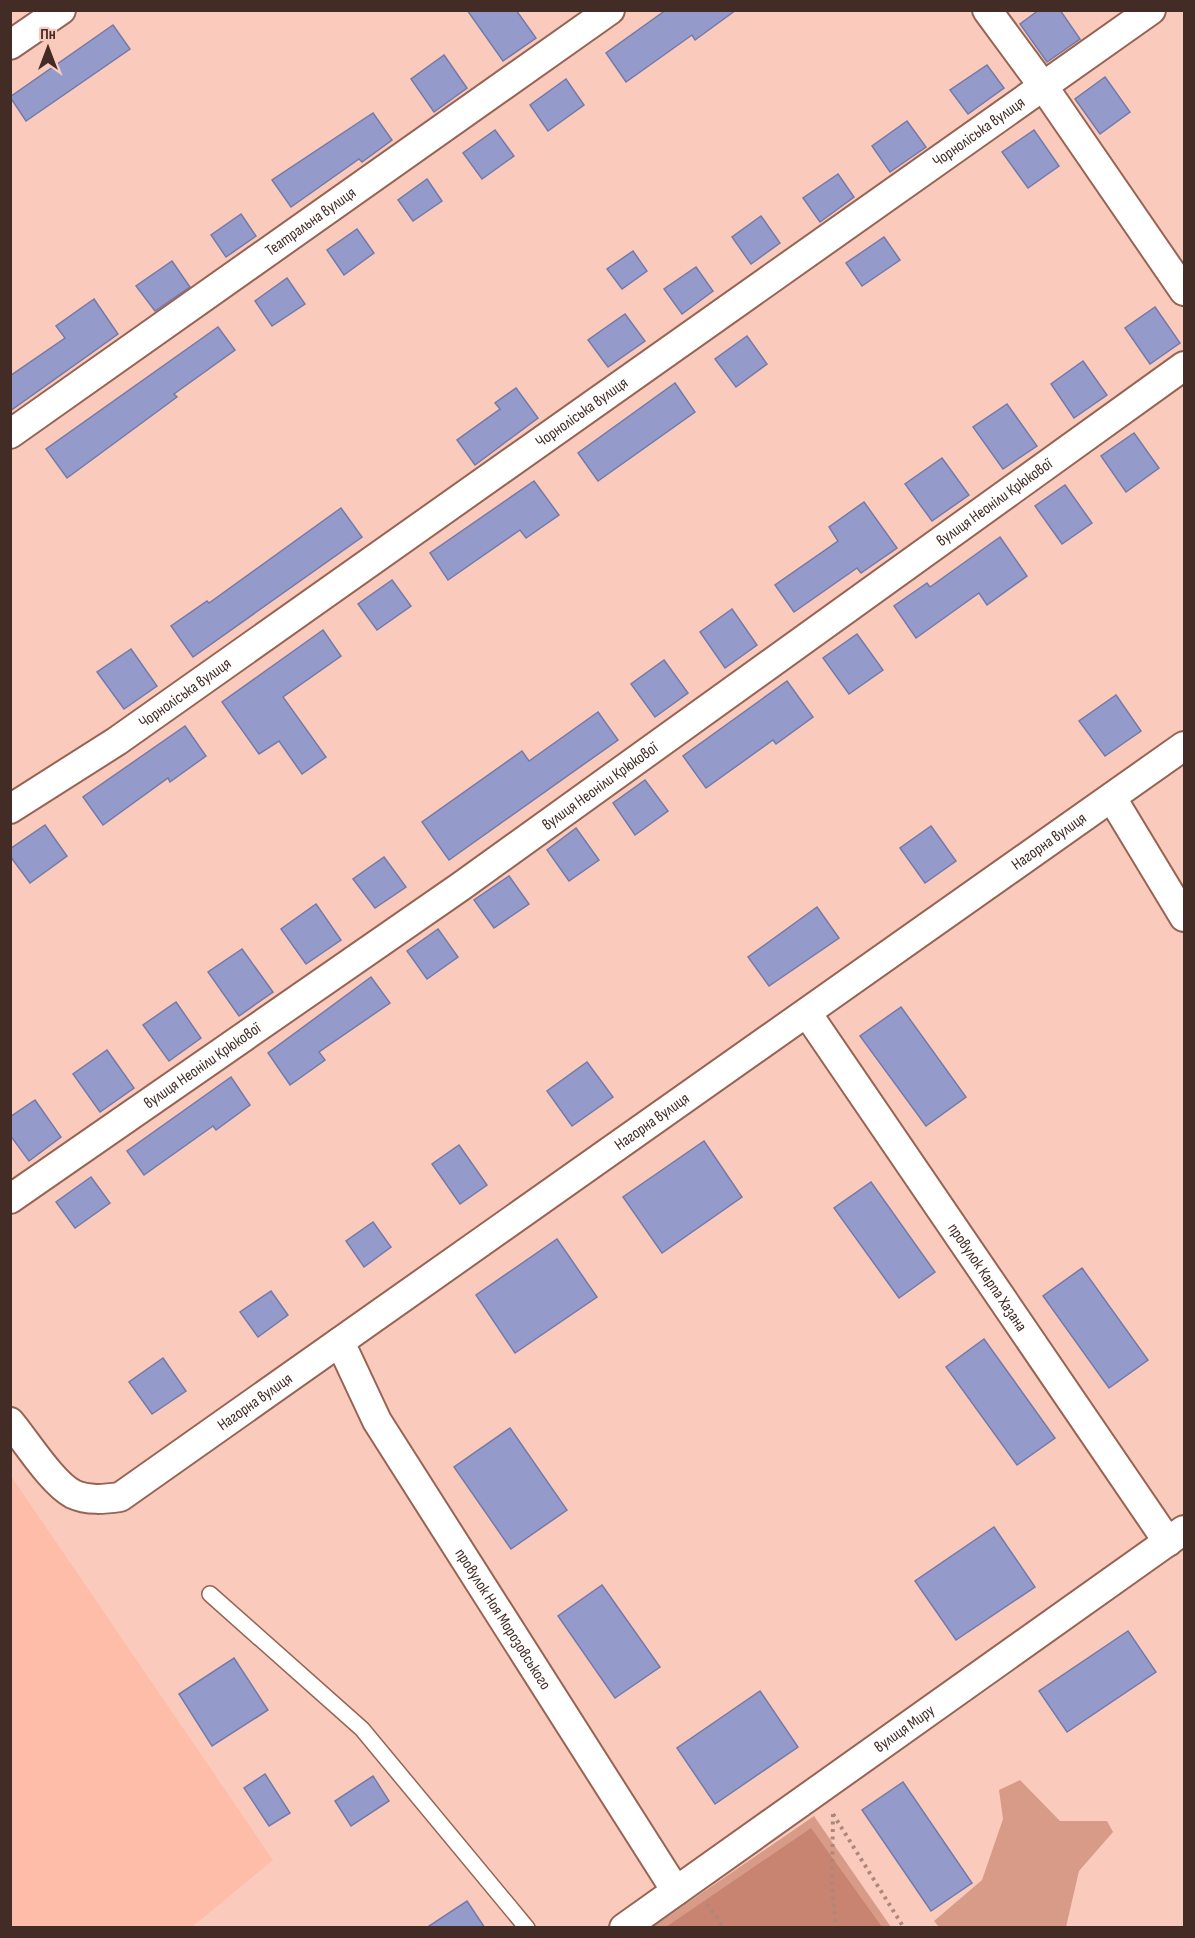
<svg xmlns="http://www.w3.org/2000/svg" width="1195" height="1938" font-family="'Sofia Sans Condensed',sans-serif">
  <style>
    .built { fill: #fdbda8 }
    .green { fill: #d89b88 }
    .forest { fill: #c88470 }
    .building { fill: #949bcb; stroke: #747aa8; stroke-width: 1.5 }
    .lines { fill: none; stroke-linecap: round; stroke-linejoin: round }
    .lane-casing { stroke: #976454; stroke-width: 18 }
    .street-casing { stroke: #976454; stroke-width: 32 }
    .path { stroke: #ac877c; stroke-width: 4; stroke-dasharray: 3 4.5; stroke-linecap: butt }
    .lane { stroke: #fff; stroke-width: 15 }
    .street { stroke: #fff; stroke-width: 28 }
    .labels { text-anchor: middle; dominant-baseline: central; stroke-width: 4.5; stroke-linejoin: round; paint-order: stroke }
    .street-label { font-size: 16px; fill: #432c26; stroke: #facbbd }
  </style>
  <rect width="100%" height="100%" fill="#facbbd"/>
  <!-- built -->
  <path class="built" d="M 11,1476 L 273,1860 L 192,1927 L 11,1927 Z"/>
  <!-- green -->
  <g class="green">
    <path d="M 1020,1780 L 1060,1821 L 1107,1821 L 1113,1832 L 1079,1871 L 1066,1927 L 939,1927 L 934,1921 L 982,1880 L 1003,1819 L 999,1790 Z"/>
    <path d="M 814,1816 L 891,1927 L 651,1928 Z"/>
  </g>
  <!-- forest -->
  <path class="forest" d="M 811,1828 L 882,1927 L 666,1927 Z"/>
  <!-- building -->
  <g class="building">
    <path d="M 467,10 L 516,10 L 536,38 L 503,61 Z"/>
    <path d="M 666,10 L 736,10 L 695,40 L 692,35 L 626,82 L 606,53 Z"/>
    <path d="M 1039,10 L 1060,10 L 1080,39 L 1047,62 L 1020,24 Z"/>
    <path d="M 113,25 L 130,49 L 26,121 L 10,97 Z"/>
    <path d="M 444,55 L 467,88 L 434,112 L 411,79 Z"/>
    <path d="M 987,65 L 1004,88 L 968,114 L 950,90 Z"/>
    <path d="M 1105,77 L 1130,112 L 1100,134 L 1075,99 Z"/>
    <path d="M 566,79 L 584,105 L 548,131 L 530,105 Z"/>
    <path d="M 373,113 L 392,140 L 362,162 L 359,159 L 291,207 L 272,180 Z"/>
    <path d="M 907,121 L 926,147 L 890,172 L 872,146 Z"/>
    <path d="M 495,130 L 514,156 L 482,179 L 463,153 Z"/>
    <path d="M 1034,130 L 1059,166 L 1028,188 L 1002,152 Z"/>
    <path d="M 838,174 L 854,197 L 820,222 L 803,198 Z"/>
    <path d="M 427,179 L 442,201 L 413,221 L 398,200 Z"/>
    <path d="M 241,214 L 256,236 L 226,257 L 211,235 Z"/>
    <path d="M 761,216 L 780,243 L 751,264 L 732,237 Z"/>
    <path d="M 357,229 L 374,253 L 344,275 L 327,250 Z"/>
    <path d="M 884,237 L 900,260 L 862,286 L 846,263 Z"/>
    <path d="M 633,251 L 647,271 L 622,289 L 607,269 Z"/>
    <path d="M 172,261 L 190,287 L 155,311 L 136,286 Z"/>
    <path d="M 696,267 L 713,291 L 682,314 L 664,289 Z"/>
    <path d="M 287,278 L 305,304 L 272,326 L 255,301 Z"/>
    <path d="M 94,299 L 118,334 L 10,411 L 10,376 L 65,338 L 56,326 Z"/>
    <path d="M 1155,307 L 1180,343 L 1150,364 L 1125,328 Z"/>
    <path d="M 625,314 L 645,341 L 608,367 L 588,340 Z"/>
    <path d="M 218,327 L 235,350 L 174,394 L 177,397 L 67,478 L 46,449 Z"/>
    <path d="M 747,336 L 767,364 L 736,387 L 715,359 Z"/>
    <path d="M 1083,361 L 1107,395 L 1074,418 L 1051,384 Z"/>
    <path d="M 675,383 L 695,412 L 598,481 L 578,453 Z"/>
    <path d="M 516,388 L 538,418 L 475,465 L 457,440 L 500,409 L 495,403 Z"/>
    <path d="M 1007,404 L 1037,446 L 1003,469 L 973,427 Z"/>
    <path d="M 1134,433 L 1159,468 L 1126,492 L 1101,456 Z"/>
    <path d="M 942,458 L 969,495 L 932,521 L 905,484 Z"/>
    <path d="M 534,481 L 559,515 L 526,538 L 520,530 L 448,580 L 430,553 Z"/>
    <path d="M 1065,485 L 1092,523 L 1062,544 L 1035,506 Z"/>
    <path d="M 864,502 L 897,548 L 861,573 L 857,568 L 794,612 L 775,585 L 838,541 L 829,527 Z"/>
    <path d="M 341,508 L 362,537 L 193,657 L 171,626 L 207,601 L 209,603 Z"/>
    <path d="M 1000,537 L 1027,576 L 987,605 L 979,593 L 916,638 L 894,606 L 927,583 L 930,587 Z"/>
    <path d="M 392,580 L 411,606 L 377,630 L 358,604 Z"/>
    <path d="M 732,609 L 757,645 L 725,668 L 700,632 Z"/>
    <path d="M 323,630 L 341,656 L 283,697 L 326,757 L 302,774 L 279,741 L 259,754 L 222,702 Z"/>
    <path d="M 857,634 L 883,670 L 849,694 L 823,658 Z"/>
    <path d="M 131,649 L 157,686 L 124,709 L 97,672 Z"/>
    <path d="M 664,660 L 688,693 L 655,717 L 631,684 Z"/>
    <path d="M 787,681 L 813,717 L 776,744 L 773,740 L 706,788 L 683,756 Z"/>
    <path d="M 1116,695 L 1141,731 L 1105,756 L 1079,721 Z"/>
    <path d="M 598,712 L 618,740 L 449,860 L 422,822 L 522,751 L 529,761 Z"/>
    <path d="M 185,726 L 206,756 L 170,782 L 168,778 L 103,825 L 83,797 Z"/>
    <path d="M 645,780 L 668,811 L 635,835 L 613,803 Z"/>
    <path d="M 45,825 L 67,856 L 30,883 L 10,856 L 10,849 Z"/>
    <path d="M 931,826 L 956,861 L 925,883 L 900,848 Z"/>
    <path d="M 576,828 L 599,860 L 569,881 L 547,850 Z"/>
    <path d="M 384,857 L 406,887 L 375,908 L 353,879 Z"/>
    <path d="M 509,876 L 529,904 L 494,928 L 474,900 Z"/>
    <path d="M 316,904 L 341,940 L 306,964 L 281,929 Z"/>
    <path d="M 817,907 L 839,938 L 769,986 L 748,957 Z"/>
    <path d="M 438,929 L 458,957 L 427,979 L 407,951 Z"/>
    <path d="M 242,949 L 273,992 L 239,1016 L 208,972 Z"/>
    <path d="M 371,977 L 390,1003 L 319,1052 L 325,1060 L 290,1085 L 268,1053 Z"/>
    <path d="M 176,1002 L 201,1038 L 169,1061 L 143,1025 Z"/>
    <path d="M 901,1007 L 966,1097 L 926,1126 L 860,1036 Z"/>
    <path d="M 107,1050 L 134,1088 L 100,1112 L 73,1074 Z"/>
    <path d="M 587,1062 L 613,1097 L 572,1126 L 547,1091 Z"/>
    <path d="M 231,1077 L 250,1105 L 216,1130 L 213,1126 L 144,1175 L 127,1151 Z"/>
    <path d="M 35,1100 L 61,1137 L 29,1161 L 10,1135 L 10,1117 Z"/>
    <path d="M 704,1141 L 742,1197 L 662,1253 L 623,1197 Z"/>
    <path d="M 459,1145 L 487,1185 L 460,1204 L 432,1164 Z"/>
    <path d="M 91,1177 L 110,1203 L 75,1228 L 56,1202 Z"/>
    <path d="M 871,1182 L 935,1272 L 899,1298 L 834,1208 Z"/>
    <path d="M 373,1222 L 391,1247 L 364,1267 L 346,1241 Z"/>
    <path d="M 557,1239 L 597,1297 L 515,1353 L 476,1295 Z"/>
    <path d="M 1082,1268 L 1148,1360 L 1109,1388 L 1043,1296 Z"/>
    <path d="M 271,1291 L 288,1315 L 258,1337 L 240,1312 Z"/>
    <path d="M 984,1339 L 1055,1438 L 1017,1465 L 946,1367 Z"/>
    <path d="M 163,1358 L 186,1391 L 152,1414 L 129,1382 Z"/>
    <path d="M 510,1428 L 567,1510 L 511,1549 L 454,1467 Z"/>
    <path d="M 994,1527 L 1035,1587 L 956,1640 L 915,1581 Z"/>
    <path d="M 602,1585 L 660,1667 L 615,1698 L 558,1616 Z"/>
    <path d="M 1128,1631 L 1156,1672 L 1067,1732 L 1039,1691 Z"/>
    <path d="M 234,1658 L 268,1710 L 212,1746 L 179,1694 Z"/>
    <path d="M 760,1691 L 798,1747 L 715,1804 L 677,1748 Z"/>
    <path d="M 265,1774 L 290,1813 L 269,1826 L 244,1788 Z"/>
    <path d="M 373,1776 L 389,1801 L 351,1826 L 335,1801 Z"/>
    <path d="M 903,1782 L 972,1883 L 931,1911 L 862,1810 Z"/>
    <path d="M 467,1901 L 485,1928 L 426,1928 Z"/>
  </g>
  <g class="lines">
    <defs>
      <path id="lane" d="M 210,1594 L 362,1729 L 527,1928"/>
      <g id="street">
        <path d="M 987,10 L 1043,86 L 1184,291"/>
        <path d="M 10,45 L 61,10"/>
        <path id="s1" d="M 10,434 L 610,10"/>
        <path d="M 1112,798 L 1184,917"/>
        <path id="s2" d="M 10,809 L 117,741 L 1151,10"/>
        <path id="s3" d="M 807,1013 L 1168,1542"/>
        <path id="s4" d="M 10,1199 L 460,887 L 1184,366"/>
        <path id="s5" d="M 340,1342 L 377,1421 L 676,1891"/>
        <path id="s6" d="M 10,1422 C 26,1441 52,1483 73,1494 C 88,1501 105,1499 120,1497 L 1184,746"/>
        <path id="s7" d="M 624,1928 L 1184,1530"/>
      </g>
    </defs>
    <!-- lane casing -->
    <use href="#lane" class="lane-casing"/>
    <!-- street casing -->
    <use href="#street" class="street-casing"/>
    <!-- path -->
    <g class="path">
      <path d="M 833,1814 L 904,1928"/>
      <path d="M 833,1814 L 832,1886 L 836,1928"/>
      <path d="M 707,1904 L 724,1928"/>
    </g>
    <!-- lane -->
    <use href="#lane" class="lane"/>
    <!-- street -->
    <use href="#street" class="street"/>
  </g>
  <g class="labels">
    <!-- street labels -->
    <g class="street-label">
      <text stroke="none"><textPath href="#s2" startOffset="1182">Чорноліська вулиця</textPath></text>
      <text stroke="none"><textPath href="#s1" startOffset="368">Театральна вулиця</textPath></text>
      <text stroke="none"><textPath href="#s2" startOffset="696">Чорноліська вулиця</textPath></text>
      <text stroke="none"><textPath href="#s4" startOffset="1206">вулиця Неоніли Крюкової</textPath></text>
      <text stroke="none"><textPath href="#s2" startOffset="210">Чорноліська вулиця</textPath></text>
      <text stroke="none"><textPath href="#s4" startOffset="720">вулиця Неоніли Крюкової</textPath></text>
      <text stroke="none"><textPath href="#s6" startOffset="1281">Нагорна вулиця</textPath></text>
      <text stroke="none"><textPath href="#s4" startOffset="234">вулиця Неоніли Крюкової</textPath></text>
      <text stroke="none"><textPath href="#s6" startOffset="795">Нагорна вулиця</textPath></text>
      <text stroke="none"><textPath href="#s3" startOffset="320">провулок Карпа Хазана</textPath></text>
      <text stroke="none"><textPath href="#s6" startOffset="309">Нагорна вулиця</textPath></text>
      <text stroke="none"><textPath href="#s5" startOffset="322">провулок Ноя Морозовського</textPath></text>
      <text stroke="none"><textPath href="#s7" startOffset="344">вулиця Миру</textPath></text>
    </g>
  </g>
  <!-- border -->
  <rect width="1195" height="1938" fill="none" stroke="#432c26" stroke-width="24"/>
  <!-- north arrow -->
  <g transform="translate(48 48)" stroke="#facbbd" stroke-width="4.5" paint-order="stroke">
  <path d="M0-4.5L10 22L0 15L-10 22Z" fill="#432c26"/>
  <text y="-9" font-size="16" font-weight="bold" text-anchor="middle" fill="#432c26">Пн</text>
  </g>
</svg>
